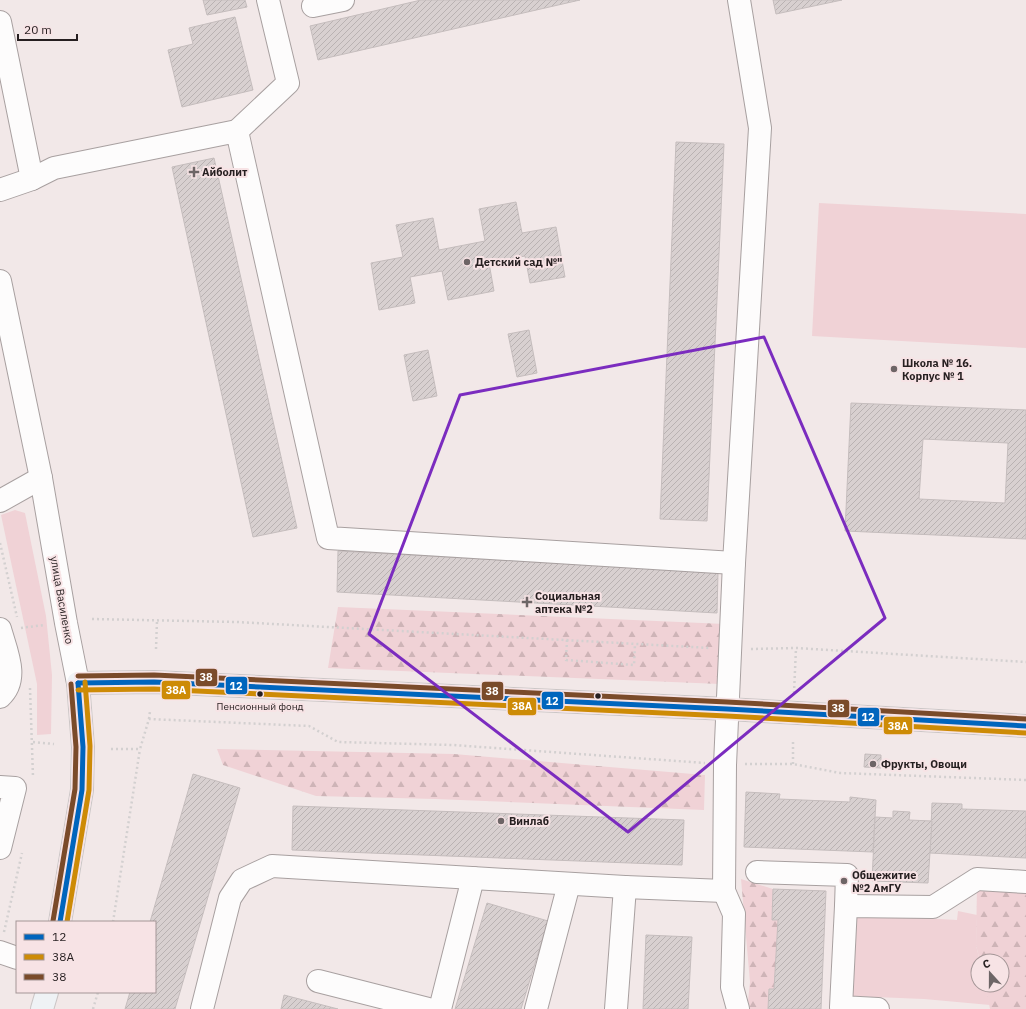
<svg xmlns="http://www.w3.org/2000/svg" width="1026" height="1009" font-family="'IBM Plex Sans',sans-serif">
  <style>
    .green { fill: #f0d2d6 }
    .forest { fill: url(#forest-firs) }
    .building { fill: url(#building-hatch); stroke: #c5bdbd; fill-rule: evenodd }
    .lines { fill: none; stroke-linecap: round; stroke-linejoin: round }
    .minor-casing { stroke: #a8a0a0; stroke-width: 24 }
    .major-casing { stroke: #cbc6c6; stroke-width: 24 }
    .path { stroke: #d3d0d0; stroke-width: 2.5; stroke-dasharray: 2 3; stroke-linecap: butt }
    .minor { stroke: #fdfcfc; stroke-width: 22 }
    .major { stroke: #eff2f5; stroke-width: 22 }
    .bus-1-casing { stroke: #f7e3e5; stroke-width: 8 }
    .bus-2-casing { stroke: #f7e3e5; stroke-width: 8 }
    .bus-3-casing { stroke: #f7e3e5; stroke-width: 8 }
    .bus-1 { stroke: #0065bd; stroke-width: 5 }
    .bus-2 { stroke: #cd8b06; stroke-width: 5 }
    .bus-3 { stroke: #7a4b2a; stroke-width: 5 }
    .marked { fill: none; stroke: #7b2cbf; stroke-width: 3; stroke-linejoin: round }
    .poi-dot { fill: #6d6566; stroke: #f7e3e5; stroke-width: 1.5 }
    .bus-dot { fill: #261f20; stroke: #f7e3e5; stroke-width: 1.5 }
    .labels { text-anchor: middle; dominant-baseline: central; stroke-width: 4; stroke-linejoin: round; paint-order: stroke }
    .bus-label { font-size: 10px; fill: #261f20; stroke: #f7e3e5 }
    .poi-label { font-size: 11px; font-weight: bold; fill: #261f20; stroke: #f7e3e5; text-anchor: start }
    .street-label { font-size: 11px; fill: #261f20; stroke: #f7e3e5 }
    .line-badge { stroke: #f7e3e5; stroke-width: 1.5 }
    .badge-label { font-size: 11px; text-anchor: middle; font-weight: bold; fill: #fff }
  </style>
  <defs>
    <pattern id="forest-firs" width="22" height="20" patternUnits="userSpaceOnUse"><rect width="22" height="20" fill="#f0d2d6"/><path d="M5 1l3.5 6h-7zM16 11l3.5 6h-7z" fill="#ceb4b7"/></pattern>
    <pattern id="building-hatch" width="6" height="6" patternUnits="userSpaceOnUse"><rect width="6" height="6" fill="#d8d0d0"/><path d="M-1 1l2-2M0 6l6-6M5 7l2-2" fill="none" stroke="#b9b2b2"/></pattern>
  </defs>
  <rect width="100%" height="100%" fill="#f2e8e8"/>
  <!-- green -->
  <g class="green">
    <path d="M 819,203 L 1026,214 L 1026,348 L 812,336 Z"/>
    <path d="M 15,510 L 25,513 L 46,616 L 52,675 L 51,734 L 37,735 L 37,684 L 1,515 Z"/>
    <path d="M 958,911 L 977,915 L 976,945 L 980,961 L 978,961 L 978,985 L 985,985 L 990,1005 L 924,999 L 850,996 L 853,914 L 957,920 Z"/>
  </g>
  <!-- forest -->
  <g class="forest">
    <path d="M 338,607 L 725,624 L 720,684 L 328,668 Z"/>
    <path d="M 217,749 L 454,754 L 705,775 L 704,810 L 435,799 L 316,796 L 223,765 Z"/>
    <path d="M 741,879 L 773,889 L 772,919 L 778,920 L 774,989 L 769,989 L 768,1009 L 750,1009 L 748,1001 L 750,982 Z"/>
    <path d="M 977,886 L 1026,887 L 1026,1009 L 990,1009 L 985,985 L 1002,985 L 1002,961 L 980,961 L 976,945 Z"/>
  </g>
  <!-- building -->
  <g class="building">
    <path d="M 203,0 L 245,0 L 247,7 L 207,15 Z"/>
    <path d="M 421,0 L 580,0 L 318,60 L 310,26 Z"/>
    <path d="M 773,0 L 842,0 L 776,14 Z"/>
    <path d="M 235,17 L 253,90 L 182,107 L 168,50 L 193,44 L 189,28 Z"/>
    <path d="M 676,142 L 724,144 L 707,521 L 660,519 Z"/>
    <path d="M 214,158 L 297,528 L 253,537 L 172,167 Z"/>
    <path d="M 516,202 L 522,233 L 556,227 L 565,277 L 530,283 L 525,256 L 489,263 L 494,291 L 448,300 L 442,271 L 410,277 L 415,303 L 379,310 L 371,263 L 403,257 L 396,225 L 433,218 L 439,250 L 485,241 L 479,209 Z"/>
    <path d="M 529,330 L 537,373 L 517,377 L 508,334 Z"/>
    <path d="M 428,350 L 437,396 L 413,401 L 404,355 Z"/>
    <path d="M 851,403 L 1026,410 L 1026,539 L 845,531 ZM 923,439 L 1008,443 L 1005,503 L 919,499 Z"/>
    <path d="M 338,551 L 718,572 L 717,613 L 337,592 Z"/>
    <path d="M 865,754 L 881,755 L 881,768 L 864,767 Z"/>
    <path d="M 193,774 L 240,788 L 175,1009 L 125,1009 L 130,992 L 155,992 L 155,922 L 150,922 Z"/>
    <path d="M 746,792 L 780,794 L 779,799 L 850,802 L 850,797 L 876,800 L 873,852 L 744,847 Z"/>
    <path d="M 932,803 L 962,804 L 962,809 L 1026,811 L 1026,858 L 930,853 Z"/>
    <path d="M 293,806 L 684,820 L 682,865 L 292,850 Z"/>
    <path d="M 893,811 L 910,812 L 909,820 L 932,821 L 928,883 L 872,881 L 875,817 L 893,818 Z"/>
    <path d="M 773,889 L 826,891 L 821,1009 L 768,1009 L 769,989 L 774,989 L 778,920 L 772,920 Z"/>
    <path d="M 487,903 L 548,921 L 521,1009 L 455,1009 Z"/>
    <path d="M 646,935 L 692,937 L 688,1009 L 643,1009 Z"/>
    <path d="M 284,995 L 338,1009 L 281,1009 Z"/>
  </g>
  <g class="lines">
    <defs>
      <g id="minor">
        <path d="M 313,6 L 343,0"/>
        <path d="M 0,22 L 32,179"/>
        <path d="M 237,131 L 288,83 L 268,0"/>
        <path d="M 0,190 L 32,179 L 54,168 L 237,131 L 328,538 L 734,563"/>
        <path d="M 0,281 L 41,478 L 66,623 L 78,683"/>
        <path d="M 0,501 L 41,478"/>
        <path d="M 0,629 C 6,651 20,679 0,697"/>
        <path d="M 0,787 L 15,788 L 0,848"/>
        <path d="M 757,872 L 847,875 L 846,906"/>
        <path d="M 0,952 L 17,958"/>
        <path d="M 318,981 L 428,1009"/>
        <path d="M 202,1009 L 230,898 L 242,880 L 272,866 L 625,887 L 724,891"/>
        <path d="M 440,1009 L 473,878"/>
        <path d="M 536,1009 L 569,884"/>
        <path d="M 616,1009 L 625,887"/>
        <path d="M 738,1009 L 732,987 L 734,914 L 724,891 L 725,765 L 734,563 L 760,128 L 739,0"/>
        <path d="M 878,1009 L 841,1007 L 846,906 L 933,907 L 977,879 L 1026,882"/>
      </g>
      <g id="major">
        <path d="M 60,922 L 82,790 L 83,747 L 78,683 L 154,682 L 727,709 L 1026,726"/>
        <path d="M 42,1009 L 47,992"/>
      </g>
    </defs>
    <!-- minor casing -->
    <use href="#minor" class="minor-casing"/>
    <!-- major casing -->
    <use href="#major" class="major-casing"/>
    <!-- path -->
    <g class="path">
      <path d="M 0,543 L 17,617"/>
      <path d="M 92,619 L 237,622 L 710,648"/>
      <path d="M 21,628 L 44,625"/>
      <path d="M 567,640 L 566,660 L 634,665 L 635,644"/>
      <path d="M 156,649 L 157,621"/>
      <path d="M 751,649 L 796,648 L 1026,662"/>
      <path d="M 30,688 L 33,777"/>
      <path d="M 794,693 L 796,648"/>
      <path d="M 149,719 L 150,711"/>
      <path d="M 33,742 L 54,744"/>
      <path d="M 111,749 L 140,749 L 149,719 L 309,726 L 338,742 L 453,745 L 705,763"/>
      <path d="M 745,764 L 793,764 L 840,773 L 1026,780"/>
      <path d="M 793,764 L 793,739"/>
      <path d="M 113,922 L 140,749"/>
      <path d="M 4,932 L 22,853"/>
      <path d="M 93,1009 L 98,992"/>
    </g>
    <!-- minor -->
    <use href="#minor" class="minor"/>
    <!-- major -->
    <use href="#major" class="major"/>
    <defs>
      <g id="bus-1">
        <path d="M 78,683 L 154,682 L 727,709 L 1026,726"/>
        <path d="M 60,922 L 82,790 L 83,747 L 78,683"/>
      </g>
      <g id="bus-2">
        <path d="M 78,690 L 154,689 L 727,716 L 1026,733"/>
        <path d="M 67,922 L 89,790 L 90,746 L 85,682"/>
      </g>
      <g id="bus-3">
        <path d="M 78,676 L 154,675 L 727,702 L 1026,719"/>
        <path d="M 53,921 L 75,789 L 76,747 L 71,684"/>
      </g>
    </defs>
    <!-- bus-1 casing -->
    <use href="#bus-1" class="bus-1-casing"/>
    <!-- bus-2 casing -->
    <use href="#bus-2" class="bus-2-casing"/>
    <!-- bus-3 casing -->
    <use href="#bus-3" class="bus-3-casing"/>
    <!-- bus-1 -->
    <use href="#bus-1" class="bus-1"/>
    <!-- bus-2 -->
    <use href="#bus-2" class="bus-2"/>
    <!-- bus-3 -->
    <use href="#bus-3" class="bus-3"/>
  </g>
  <!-- marked area -->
  <path class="marked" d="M 764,337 L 885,618 L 628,832 L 369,634 L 460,395 Z"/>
  <!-- markers -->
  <g class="poi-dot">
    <path d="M192 166h4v4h4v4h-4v4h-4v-4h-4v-4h4z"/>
    <circle cx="467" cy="262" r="4"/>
    <circle cx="894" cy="369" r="4"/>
    <path d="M525 596h4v4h4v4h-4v4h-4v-4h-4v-4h4z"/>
    <circle cx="873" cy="764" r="4"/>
    <circle cx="501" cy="821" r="4"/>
    <circle cx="844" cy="881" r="4"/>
  </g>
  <g class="bus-dot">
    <circle cx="260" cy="694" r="3.5"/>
    <circle cx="598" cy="696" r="3.5"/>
  </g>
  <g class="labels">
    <!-- bus labels -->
    <g class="bus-label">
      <text x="260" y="706">Пенсионный фонд</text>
    </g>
    <!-- poi labels -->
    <g class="poi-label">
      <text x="202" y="172">Айболит</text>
      <text x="475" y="262">Детский сад №"</text>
      <text x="902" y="363">Школа № 16.<tspan x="902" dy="13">Корпус № 1</tspan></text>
      <text x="535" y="596">Социальная<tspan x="535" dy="13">аптека №2</tspan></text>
      <text x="881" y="764">Фрукты, Овощи</text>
      <text x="509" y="821">Винлаб</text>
      <text x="852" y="875">Общежитие<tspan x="852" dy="13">№2 АмГУ</tspan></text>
    </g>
    <!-- street labels -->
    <g class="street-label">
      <text transform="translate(62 600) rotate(80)">улица Василенко</text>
    </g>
  </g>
  <g class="line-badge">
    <rect x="195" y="668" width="23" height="19" rx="4" fill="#7a4b2a"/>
    <rect x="225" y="676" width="23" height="19" rx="4" fill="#0065bd"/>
    <rect x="161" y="680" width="30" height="20" rx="4" fill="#cd8b06"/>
    <rect x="481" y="681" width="23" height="20" rx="4" fill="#7a4b2a"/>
    <rect x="541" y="691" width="23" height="19" rx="4" fill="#0065bd"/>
    <rect x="507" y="697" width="30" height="19" rx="4" fill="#cd8b06"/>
    <rect x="827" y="699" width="23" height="19" rx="4" fill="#7a4b2a"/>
    <rect x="857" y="707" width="23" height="20" rx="4" fill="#0065bd"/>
    <rect x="883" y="716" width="30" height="19" rx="4" fill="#cd8b06"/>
  </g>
  <g class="badge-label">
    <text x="206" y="681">38</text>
    <text x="236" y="690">12</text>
    <text x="176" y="694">38А</text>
    <text x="492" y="695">38</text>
    <text x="552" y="705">12</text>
    <text x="522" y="710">38А</text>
    <text x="838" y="712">38</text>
    <text x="868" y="721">12</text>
    <text x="898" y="730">38А</text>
  </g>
  <!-- legend -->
  <rect x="16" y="921" width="140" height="72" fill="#f7e3e5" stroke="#a39596"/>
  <rect x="24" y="934" width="20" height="6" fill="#0065bd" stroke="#a39596"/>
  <text x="52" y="941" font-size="12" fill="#261f20">12</text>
  <rect x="24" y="954" width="20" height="6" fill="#cd8b06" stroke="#a39596"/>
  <text x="52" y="961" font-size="12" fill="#261f20">38А</text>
  <rect x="24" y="974" width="20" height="6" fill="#7a4b2a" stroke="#a39596"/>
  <text x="52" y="981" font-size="12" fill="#261f20">38</text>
  <!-- north arrow -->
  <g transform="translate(990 973) rotate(339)"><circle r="19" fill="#f7e3e5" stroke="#a39596"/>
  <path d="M0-3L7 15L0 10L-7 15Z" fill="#6d6566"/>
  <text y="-6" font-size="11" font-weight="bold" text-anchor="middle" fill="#261f20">С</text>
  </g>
  <!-- scale -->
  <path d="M18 34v6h59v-6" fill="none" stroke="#261f20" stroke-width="2"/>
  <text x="24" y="34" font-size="12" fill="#261f20" stroke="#f7e3e5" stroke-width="3" paint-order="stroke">20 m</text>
</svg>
